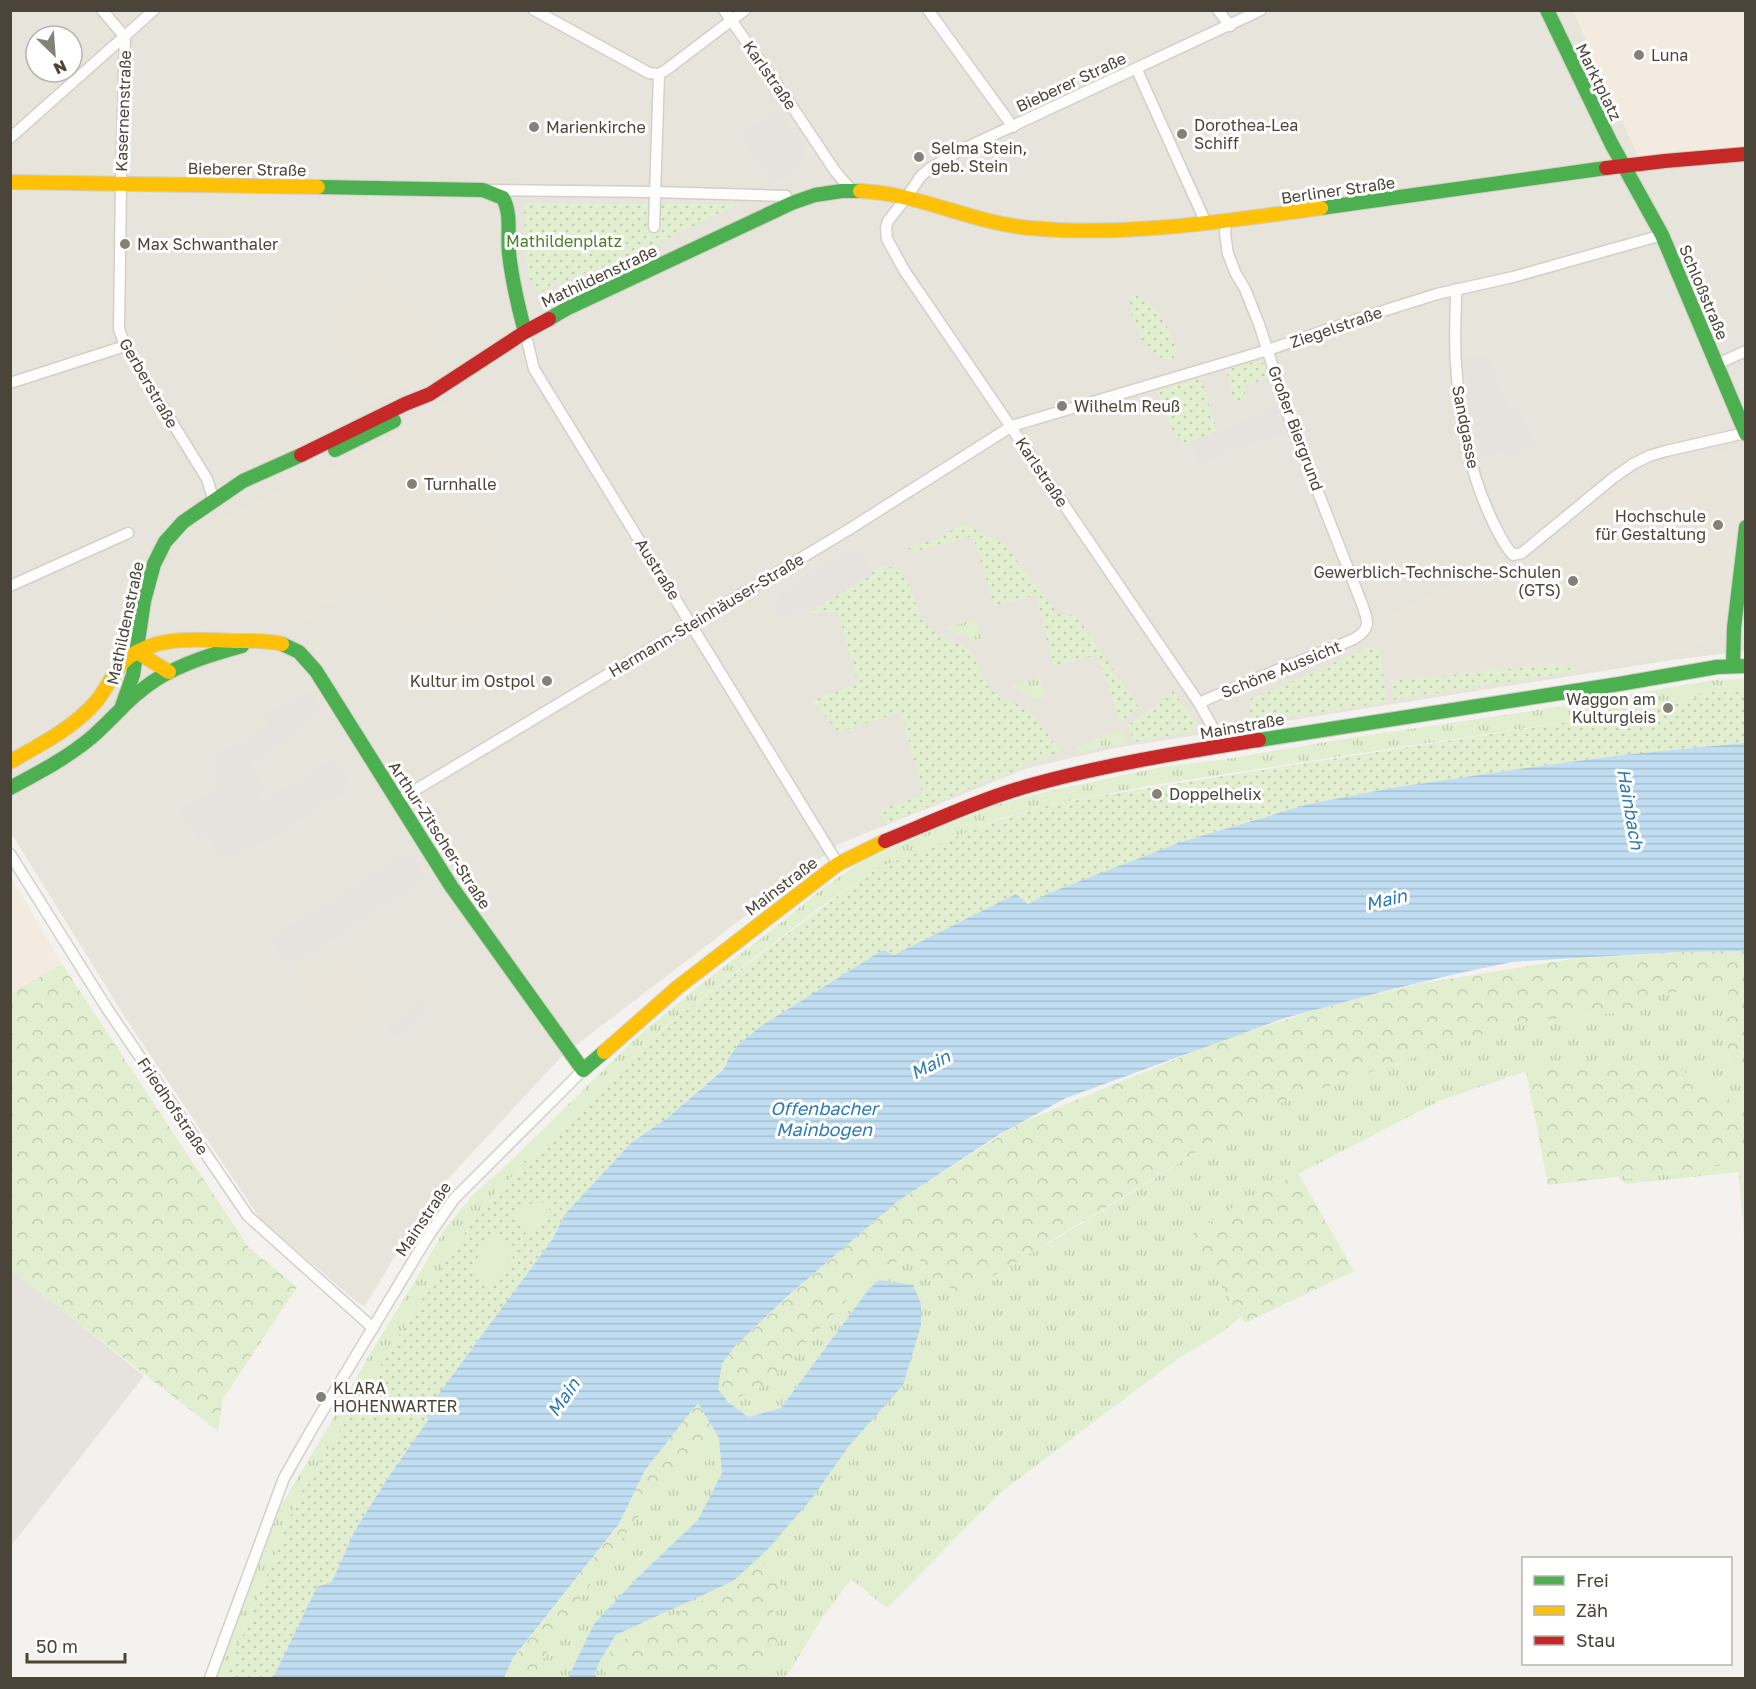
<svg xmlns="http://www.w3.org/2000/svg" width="1756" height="1689" font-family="'Golos Text',sans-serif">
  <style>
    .residential { fill: #e7e4dc; fill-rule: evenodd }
    .commercial { fill: #f3ebdf }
    .industrial { fill: #e6e2de }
    .education { fill: #eae5da }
    .grass { fill: url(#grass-tufts) }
    .forest { fill: url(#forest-crowns) }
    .park { fill: url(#park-dots) }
    .pitch { fill: #e1eecf }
    .parking { fill: #e6e3df }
    .water { fill: url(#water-rules) }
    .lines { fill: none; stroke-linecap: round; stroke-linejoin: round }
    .street-casing { stroke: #d2d0cb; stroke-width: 13 }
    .fast-casing { stroke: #d3cfc5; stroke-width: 16 }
    .slow-casing { stroke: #d3cfc5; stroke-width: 16 }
    .jam-casing { stroke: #d3cfc5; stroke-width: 16 }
    .street { stroke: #fdfdfc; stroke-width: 10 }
    .fast { stroke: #4caf50; stroke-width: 14 }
    .slow { stroke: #ffc107; stroke-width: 14 }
    .jam { stroke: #c62828; stroke-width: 14 }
    .poi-dot { fill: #868178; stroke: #fff; stroke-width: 2 }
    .labels { text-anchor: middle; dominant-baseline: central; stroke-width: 6; stroke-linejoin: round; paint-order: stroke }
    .poi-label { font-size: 16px; fill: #4b4439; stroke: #fff; text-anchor: start }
    .street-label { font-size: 16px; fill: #4b4439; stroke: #fff }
    .park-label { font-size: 16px; fill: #4a7f2a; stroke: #fff }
    .water-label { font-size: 18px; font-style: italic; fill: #2e7ab2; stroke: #fff }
  </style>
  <defs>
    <pattern id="grass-tufts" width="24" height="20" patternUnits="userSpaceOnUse" patternTransform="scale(1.5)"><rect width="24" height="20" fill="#e1eecf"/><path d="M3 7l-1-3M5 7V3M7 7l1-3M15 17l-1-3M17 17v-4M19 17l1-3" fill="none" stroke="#c3cdb2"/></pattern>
    <pattern id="forest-crowns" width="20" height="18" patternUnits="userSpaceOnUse" patternTransform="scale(1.5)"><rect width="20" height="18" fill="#e1eecf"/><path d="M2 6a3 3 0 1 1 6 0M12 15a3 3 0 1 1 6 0" fill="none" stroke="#c3cdb2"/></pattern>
    <pattern id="park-dots" width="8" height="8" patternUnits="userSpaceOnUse" patternTransform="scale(1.5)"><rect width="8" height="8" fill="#e1eecf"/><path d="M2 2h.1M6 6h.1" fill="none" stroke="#c3cdb2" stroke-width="1.8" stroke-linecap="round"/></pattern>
    <pattern id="water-rules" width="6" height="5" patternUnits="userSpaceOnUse" patternTransform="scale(1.5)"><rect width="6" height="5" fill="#c0ddf1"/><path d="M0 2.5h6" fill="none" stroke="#a6bfcf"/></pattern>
  </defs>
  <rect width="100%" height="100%" fill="#f4f2ee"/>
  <!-- residential -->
  <path class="residential" d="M 11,11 L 1745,11 L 1745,651 L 1672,660 L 1115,748 L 1028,768 L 839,844 L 562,1056 L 430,1198 L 365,1306 L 357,1302 L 261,1220 L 128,1022 L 11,833 ZM 36,36 L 72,36 L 72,72 L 36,72 Z"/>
  <!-- commercial -->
  <g class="commercial">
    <path d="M 1573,11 L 1745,11 L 1745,146 L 1639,159 Z"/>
    <path d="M 10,875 L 62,964 L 11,993 L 10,993 Z"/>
  </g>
  <!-- industrial -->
  <path class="industrial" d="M 11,1269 L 144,1376 L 11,1546 Z"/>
  <!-- education -->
  <g class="education">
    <path d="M 376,269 L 416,308 L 435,335 L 447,363 L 370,407 L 328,319 Z"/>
    <path d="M 464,392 L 493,455 L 453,493 L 503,546 L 493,557 L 512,577 L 466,627 L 441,604 L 410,633 L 383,607 L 377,598 L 359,588 L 328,607 L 324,602 L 317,607 L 320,612 L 309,619 L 296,623 L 194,628 L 180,627 L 173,624 L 167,619 L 164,612 L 164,597 L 171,568 L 182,549 L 198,533 L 221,519 L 377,446 Z"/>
    <path d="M 1732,450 L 1735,478 L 1745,479 L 1745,594 L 1728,592 L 1726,606 L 1721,620 L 1715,631 L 1702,643 L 1682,652 L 1638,661 L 1391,700 L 1384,637 L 1385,618 L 1503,559 L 1513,573 L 1584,515 L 1637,474 L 1656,465 L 1707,452 Z"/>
    <path d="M 346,957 L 379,1004 L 363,1015 L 365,1019 L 349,1032 L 355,1040 L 339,1051 L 292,973 L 315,958 L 324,971 Z"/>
  </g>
  <!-- grass -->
  <g class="grass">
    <path d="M 976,619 L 982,639 L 973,639 L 944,629 Z"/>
    <path d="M 1039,678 L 1045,697 L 1034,699 L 1010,686 Z"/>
    <path d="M 1731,679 L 1745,679 L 1745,692 L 1707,691 L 1689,701 L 1617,714 L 1147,786 L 1054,804 L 1005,817 L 878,868 L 819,908 L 667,1025 L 486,1202 L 442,1267 L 297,1499 L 226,1678 L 215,1678 L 275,1516 L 331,1422 L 370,1354 L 424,1266 L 444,1230 L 471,1197 L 512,1160 L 638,1036 L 699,986 L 773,929 L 827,885 L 863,861 L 931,831 L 995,805 L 1049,791 L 1162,767 L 1220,760 L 1356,737 L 1531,711 L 1714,680 Z"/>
    <path d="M 1121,730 L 1125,743 L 1080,752 L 1074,748 Z"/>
    <path d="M 1730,985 L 1724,1012 L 1729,1063 L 1745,1073 L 1745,1109 L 1680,1070 L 1588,1063 L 1526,1071 L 1439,1101 L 1234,1207 L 1190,1236 L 1241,1317 L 1221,1333 L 1176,1360 L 1001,1492 L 887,1608 L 851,1579 L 818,1624 L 789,1673 L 783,1678 L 757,1678 L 760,1676 L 778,1643 L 773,1610 L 761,1564 L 734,1585 L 605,1671 L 608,1678 L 597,1678 L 595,1673 L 601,1659 L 616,1635 L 669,1611 L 813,1497 L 849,1446 L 868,1290 L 781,1408 L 748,1417 L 728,1402 L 767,1384 L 868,1278 L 892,1263 L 917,1257 L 934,1280 L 1048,1244 L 1273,1105 L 1515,1023 L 1632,1011 L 1649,996 Z"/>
    <path d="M 1745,1162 L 1745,1252 L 1739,1172 L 1625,1184 L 1618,1177 L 1624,1176 L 1626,1179 Z"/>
    <path d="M 719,1438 L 723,1473 L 698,1520 L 639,1576 L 569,1675 L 568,1678 L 532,1678 L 565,1621 L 645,1507 Z"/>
  </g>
  <!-- forest -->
  <g class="forest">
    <path d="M 1745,951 L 1745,1073 L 1729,1063 L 1724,1012 L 1730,985 L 1649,996 L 1632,1011 L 1515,1023 L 1273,1105 L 964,1294 L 934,1280 L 917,1257 L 892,1263 L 868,1278 L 767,1384 L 728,1402 L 718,1390 L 722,1364 L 736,1345 L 802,1284 L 898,1201 L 1020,1123 L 1220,1041 L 1322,1008 L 1417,984 L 1572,959 L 1679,952 Z"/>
    <path d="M 62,964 L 249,1248 L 297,1287 L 223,1399 L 218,1431 L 11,1271 L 11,993 Z"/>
    <path d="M 1588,1063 L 1680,1070 L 1745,1109 L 1745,1162 L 1625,1179 L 1624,1176 L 1548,1185 L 1526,1071 Z"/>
    <path d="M 1298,1173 L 1354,1271 L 1245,1323 L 1189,1236 L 1234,1207 Z"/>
    <path d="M 698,1403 L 719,1438 L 645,1507 L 565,1621 L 532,1678 L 504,1678 L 513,1659 L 619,1525 L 645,1470 Z"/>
    <path d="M 761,1564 L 773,1567 L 785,1595 L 773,1610 L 778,1643 L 760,1676 L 757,1678 L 608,1678 C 602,1665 607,1656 615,1644 L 734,1585 Z"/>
  </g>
  <!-- park -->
  <g class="park">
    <path d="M 524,203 L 740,204 L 612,265 L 589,271 L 542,291 C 538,290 536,291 534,287 C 523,272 525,222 524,203 Z"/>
    <path d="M 1133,295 L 1137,295 C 1158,306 1169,327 1176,350 L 1173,359 C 1149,365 1126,317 1130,298 Z"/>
    <path d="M 1262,360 L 1268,378 L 1243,387 L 1247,398 L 1234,402 L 1226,370 Z"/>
    <path d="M 1201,378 L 1217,431 L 1183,445 L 1171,428 L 1156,391 Z"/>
    <path d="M 961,524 L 970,527 L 1004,544 L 1058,614 L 1077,616 L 1139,708 L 1120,722 L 1097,655 L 1053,666 L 1036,595 L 994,606 L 973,536 L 914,552 L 907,548 L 940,538 Z"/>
    <path d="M 883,566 L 896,568 L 907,580 L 922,620 L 938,636 L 963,645 L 972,653 L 991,691 L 1028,710 L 1062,752 L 1022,764 L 1022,769 L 985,782 L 885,825 L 878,810 L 920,796 L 922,791 L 903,720 L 896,714 L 838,732 L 812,701 L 858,683 L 837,611 L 810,614 L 806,609 L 849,584 Z"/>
    <path d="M 1369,647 L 1380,651 L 1387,702 L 1249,723 L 1251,698 L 1267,693 Z"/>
    <path d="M 1555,664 L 1580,671 L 1392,700 L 1393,681 Z"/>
    <path d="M 1173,691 L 1197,723 L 1190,732 L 1134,742 L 1128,725 L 1167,698 L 1166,696 Z"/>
    <path d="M 1706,691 L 1745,692 L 1745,743 L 1622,755 L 1526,768 L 1328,800 L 1263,817 L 1181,842 L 1049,893 L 1028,904 L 1016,895 L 894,956 L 729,1058 L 723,1069 L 666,1119 L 631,1143 L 566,1213 L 552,1240 L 424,1414 L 429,1419 L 389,1476 L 354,1532 L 332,1582 L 273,1678 L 226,1678 L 297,1499 L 442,1267 L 486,1202 L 646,1045 L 675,1019 L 835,898 L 878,868 L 996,821 L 1041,807 L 1092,797 L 1617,714 L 1689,701 Z"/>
  </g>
  <!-- pitch -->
  <g class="pitch">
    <path d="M 555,1202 L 528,1236 L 511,1215 L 520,1204 Z"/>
    <path d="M 492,1233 L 518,1249 L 493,1285 L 470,1270 Z"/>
  </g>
  <!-- parking -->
  <g class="parking">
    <path d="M 778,110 L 805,148 L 805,156 L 803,163 L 797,171 L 791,176 L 772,185 L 763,167 L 761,168 L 739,136 Z"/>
    <path d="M 1479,355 L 1490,357 L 1498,382 L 1509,411 L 1518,407 L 1537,444 L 1508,459 L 1505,452 L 1482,456 L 1468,393 L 1464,356 Z"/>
    <path d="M 1284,404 L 1294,430 L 1198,464 L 1191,442 Z"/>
    <path d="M 856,546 L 872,575 L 806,614 L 801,606 L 779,619 L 771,606 L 779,602 L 778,593 Z"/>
    <path d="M 308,690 L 323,713 L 302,726 L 278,748 L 251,763 L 266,788 L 257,794 L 262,801 L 198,841 L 180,809 L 217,788 L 218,768 L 212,758 L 268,725 L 263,716 Z"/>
    <path d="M 333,758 L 352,788 L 260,845 L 258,842 L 225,863 L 208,836 Z"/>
    <path d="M 408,851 L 426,880 L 289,967 L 271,938 Z"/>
    <path d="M 423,1000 L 431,1010 L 395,1037 L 387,1028 Z"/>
  </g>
  <!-- water -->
  <path class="water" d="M 1744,733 L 1745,733 L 1745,951 L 1679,952 L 1542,960 L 1512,962 L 1464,972 L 1393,989 L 1285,1018 L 1066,1098 L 1000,1134 L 898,1201 L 790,1294 L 736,1345 L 722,1364 L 718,1389 L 728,1402 L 748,1417 L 781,1408 L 868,1290 L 879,1280 L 913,1285 L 921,1304 L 921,1325 L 903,1385 L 849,1446 L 813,1497 L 768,1549 L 733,1581 L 616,1635 L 601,1659 L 595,1673 L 597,1678 L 568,1678 L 594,1624 L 639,1576 L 698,1520 L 722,1473 L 719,1438 L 698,1403 L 645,1470 L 619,1524 L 513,1658 L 504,1678 L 273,1678 L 317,1587 L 332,1582 L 354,1532 L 389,1476 L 429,1419 L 424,1414 L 552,1240 L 566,1213 L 631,1143 L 666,1119 L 723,1070 L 729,1058 L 738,1045 L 761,1026 L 883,950 L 894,955 L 1016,894 L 1028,904 L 1049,893 L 1181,842 L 1309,804 L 1392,788 L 1526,768 L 1622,755 L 1744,743 Z"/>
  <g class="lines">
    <defs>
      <g id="street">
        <path d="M 102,10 L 125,37 L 121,183 L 119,329 L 125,346 L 207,479 L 214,501"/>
        <path d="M 534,10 L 649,73 L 659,74"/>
        <path d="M 724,10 L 791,105 L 835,171 L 853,192"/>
        <path d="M 928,10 L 1013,127"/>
        <path d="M 1218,10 L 1230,26"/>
        <path d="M 1137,70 L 1206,223"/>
        <path d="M 659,74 L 666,70 L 745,10"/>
        <path d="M 10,138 L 154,10"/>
        <path d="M 492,190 L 655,192 L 786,196"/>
        <path d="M 654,227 L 659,74"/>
        <path d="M 1456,289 C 1456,314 1454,339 1456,363 C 1459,416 1470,476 1494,524 C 1499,534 1505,547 1513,555 L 1522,553 L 1613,478 L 1633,464 L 1649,456 L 1666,451 L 1745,433"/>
        <path d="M 525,332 L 534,369 L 838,864"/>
        <path d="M 1717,364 L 1746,351"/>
        <path d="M 10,383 L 125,346"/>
        <path d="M 10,586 L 128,533"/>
        <path d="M 1199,703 C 1250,680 1302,661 1354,639 C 1372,628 1368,621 1362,604 L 1292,426 L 1259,324 L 1245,289 L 1236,274 L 1228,254 L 1225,234 L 1226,221"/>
        <path d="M 1223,746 L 1199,703 L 904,270 L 887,239 L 886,228 L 888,221 L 906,198 L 921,176 L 929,169 L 959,151 L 1261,10"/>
        <path d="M 397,801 L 848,530 L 1012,426 L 1268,350 L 1367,316 L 1437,294 L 1513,277 L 1662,235"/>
        <path d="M 10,854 L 106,1007 L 248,1216 L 373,1328"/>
        <path d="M 210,1678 L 284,1478 L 313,1427 L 427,1238 L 454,1199 L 583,1070"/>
      </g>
      <g id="fast">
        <path d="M 1547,10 L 1611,143 L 1662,235 L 1746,434"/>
        <path d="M 318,187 L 483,190 L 503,198 C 512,215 507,235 509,253 C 512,281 518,306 525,332"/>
        <path d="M 1321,208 L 1606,168"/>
        <path d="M 549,319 L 566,309 L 792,203 L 815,195 L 842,191 L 860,191"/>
        <path d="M 335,450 L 394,421"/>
        <path d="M 282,644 L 299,652 L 316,671 L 451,886 L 583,1070 L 604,1052"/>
        <path d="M 1733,666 L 1734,628 L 1746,527"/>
        <path d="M 122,706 L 133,675 L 144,601 L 154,564 L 165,542 L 183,522 L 243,481 L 301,455"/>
        <path d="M 1259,740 L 1619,684 L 1717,667 L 1746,666"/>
        <path d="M 10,788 C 38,773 67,758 92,737 C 114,718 131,695 157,679 C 183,663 213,654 242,646"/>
      </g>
      <g id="slow">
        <path d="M 10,182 L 318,187"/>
        <path d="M 860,191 C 918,193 972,223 1030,228 C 1127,237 1225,221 1321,208"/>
        <path d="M 137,652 L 169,672"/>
        <path d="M 10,762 C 39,745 70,730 93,705 C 107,691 113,669 129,657 C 160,634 205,640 241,641 C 255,641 268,640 282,644"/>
        <path d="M 604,1052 L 678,987 L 838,864 L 885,841"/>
      </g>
      <g id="jam">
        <path d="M 1606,168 L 1665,161 L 1746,154"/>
        <path d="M 301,455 L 405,404 L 430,394 L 525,332 L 549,319"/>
        <path d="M 885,841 C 934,821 983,798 1035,784 C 1108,764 1184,752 1259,740"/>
      </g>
    </defs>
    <!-- street casing -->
    <use href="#street" class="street-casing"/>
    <!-- fast casing -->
    <use href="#fast" class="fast-casing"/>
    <!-- slow casing -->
    <use href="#slow" class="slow-casing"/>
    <!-- jam casing -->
    <use href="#jam" class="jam-casing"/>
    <!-- street -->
    <use href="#street" class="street"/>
    <!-- fast -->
    <use href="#fast" class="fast"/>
    <!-- slow -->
    <use href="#slow" class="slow"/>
    <!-- jam -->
    <use href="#jam" class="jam"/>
  </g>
  <!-- markers -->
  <g class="poi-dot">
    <circle cx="1639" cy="55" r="6"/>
    <circle cx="534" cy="127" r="6"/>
    <circle cx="1182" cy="134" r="6"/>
    <circle cx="919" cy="157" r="6"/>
    <circle cx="125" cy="244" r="6"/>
    <circle cx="1062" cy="406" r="6"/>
    <circle cx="412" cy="484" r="6"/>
    <circle cx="1718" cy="525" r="6"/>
    <circle cx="1573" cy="581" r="6"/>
    <circle cx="547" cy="681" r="6"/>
    <circle cx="1668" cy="708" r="6"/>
    <circle cx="1157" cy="794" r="6"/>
    <circle cx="321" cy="1397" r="6"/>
  </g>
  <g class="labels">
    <!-- poi labels -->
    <g class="poi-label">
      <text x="1651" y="55">Luna</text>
      <text x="1194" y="125">Dorothea-Lea<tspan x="1194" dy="18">Schiff</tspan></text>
      <text x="546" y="127">Marienkirche</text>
      <text x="931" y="148">Selma Stein,<tspan x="931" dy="18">geb. Stein</tspan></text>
      <text x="137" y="244">Max Schwanthaler</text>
      <text x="1074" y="406">Wilhelm Reuß</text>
      <text x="424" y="484">Turnhalle</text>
      <text x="1706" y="516" text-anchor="end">Hochschule<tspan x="1706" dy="18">für Gestaltung</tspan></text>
      <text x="1561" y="572" text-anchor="end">Gewerblich-Technische-Schulen<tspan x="1561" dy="18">(GTS)</tspan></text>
      <text x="535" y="681" text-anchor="end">Kultur im Ostpol</text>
      <text x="1656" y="699" text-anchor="end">Waggon am<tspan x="1656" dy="18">Kulturgleis</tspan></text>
      <text x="1169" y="794">Doppelhelix</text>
      <text x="333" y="1388">KLARA<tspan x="333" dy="18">HOHENWARTER</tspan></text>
    </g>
    <!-- street labels -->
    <g class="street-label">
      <text transform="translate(770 75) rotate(55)">Karlstraße</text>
      <text transform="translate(1071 82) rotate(-25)">Bieberer Straße</text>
      <text transform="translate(1599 82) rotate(64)">Marktplatz</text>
      <text transform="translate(123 111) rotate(-88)">Kasernenstraße</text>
      <text transform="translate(247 169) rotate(1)">Bieberer Straße</text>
      <text transform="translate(1338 190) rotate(-8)">Berliner Straße</text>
      <text transform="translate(599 276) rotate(-25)">Mathildenstraße</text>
      <text transform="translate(1704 292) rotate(67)">Schloßstraße</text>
      <text transform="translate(1336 327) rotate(-19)">Ziegelstraße</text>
      <text transform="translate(149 383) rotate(60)">Gerberstraße</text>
      <text transform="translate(1466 427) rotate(79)">Sandgasse</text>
      <text transform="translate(1296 428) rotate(70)">Großer Biergrund</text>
      <text transform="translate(1042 472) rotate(56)">Karlstraße</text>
      <text transform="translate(658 569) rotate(58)">Austraße</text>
      <text transform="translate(706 615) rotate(-31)">Hermann-Steinhäuser-Straße</text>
      <text transform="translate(125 623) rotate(-78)">Mathildenstraße</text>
      <text transform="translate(1281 669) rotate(-22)">Schöne Aussicht</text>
      <text transform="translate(1242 726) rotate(-10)">Mainstraße</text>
      <text transform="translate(440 835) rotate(57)">Arthur-Zitscher-Straße</text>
      <text transform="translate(781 886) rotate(-37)">Mainstraße</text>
      <text transform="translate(173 1106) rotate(56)">Friedhofstraße</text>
      <text transform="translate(423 1219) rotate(-56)">Mainstraße</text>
    </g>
    <!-- park labels -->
    <g class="park-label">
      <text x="564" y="241">Mathildenplatz</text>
    </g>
    <!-- water labels -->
    <g class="water-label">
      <text transform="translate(1631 809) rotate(80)">Hainbach</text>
      <text transform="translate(1386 899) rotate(-13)">Main</text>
      <text transform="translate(930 1064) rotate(-27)">Main</text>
      <text x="824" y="1108">Offenbacher<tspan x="824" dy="21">Mainbogen</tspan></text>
      <text transform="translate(563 1397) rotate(-55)">Main</text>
    </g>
  </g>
  <!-- border -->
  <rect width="1756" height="1689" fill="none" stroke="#4b4439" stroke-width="24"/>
  <!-- legend -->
  <rect x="1522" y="1557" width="210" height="108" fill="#ffffff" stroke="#b7b4b0" stroke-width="1.5"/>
  <rect x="1534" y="1576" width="30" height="9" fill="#4caf50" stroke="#b7b4b0" stroke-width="1.5"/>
  <text x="1576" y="1587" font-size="18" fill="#4b4439">Frei</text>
  <rect x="1534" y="1606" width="30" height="9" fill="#ffc107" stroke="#b7b4b0" stroke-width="1.5"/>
  <text x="1576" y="1617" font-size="18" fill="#4b4439">Zäh</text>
  <rect x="1534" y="1636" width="30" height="9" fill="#c62828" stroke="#b7b4b0" stroke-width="1.5"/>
  <text x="1576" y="1647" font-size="18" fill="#4b4439">Stau</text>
  <!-- north arrow -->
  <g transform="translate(54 54) rotate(155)"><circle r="28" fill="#ffffff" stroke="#b7b4b0" stroke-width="1.5"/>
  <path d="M0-4.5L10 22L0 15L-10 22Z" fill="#868178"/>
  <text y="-9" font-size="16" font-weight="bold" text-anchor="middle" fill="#4b4439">N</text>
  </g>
  <!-- scale -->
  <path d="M27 1653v9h98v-9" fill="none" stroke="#4b4439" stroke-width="3"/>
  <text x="36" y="1653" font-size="18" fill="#4b4439" stroke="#ffffff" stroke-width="4.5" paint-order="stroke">50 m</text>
</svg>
